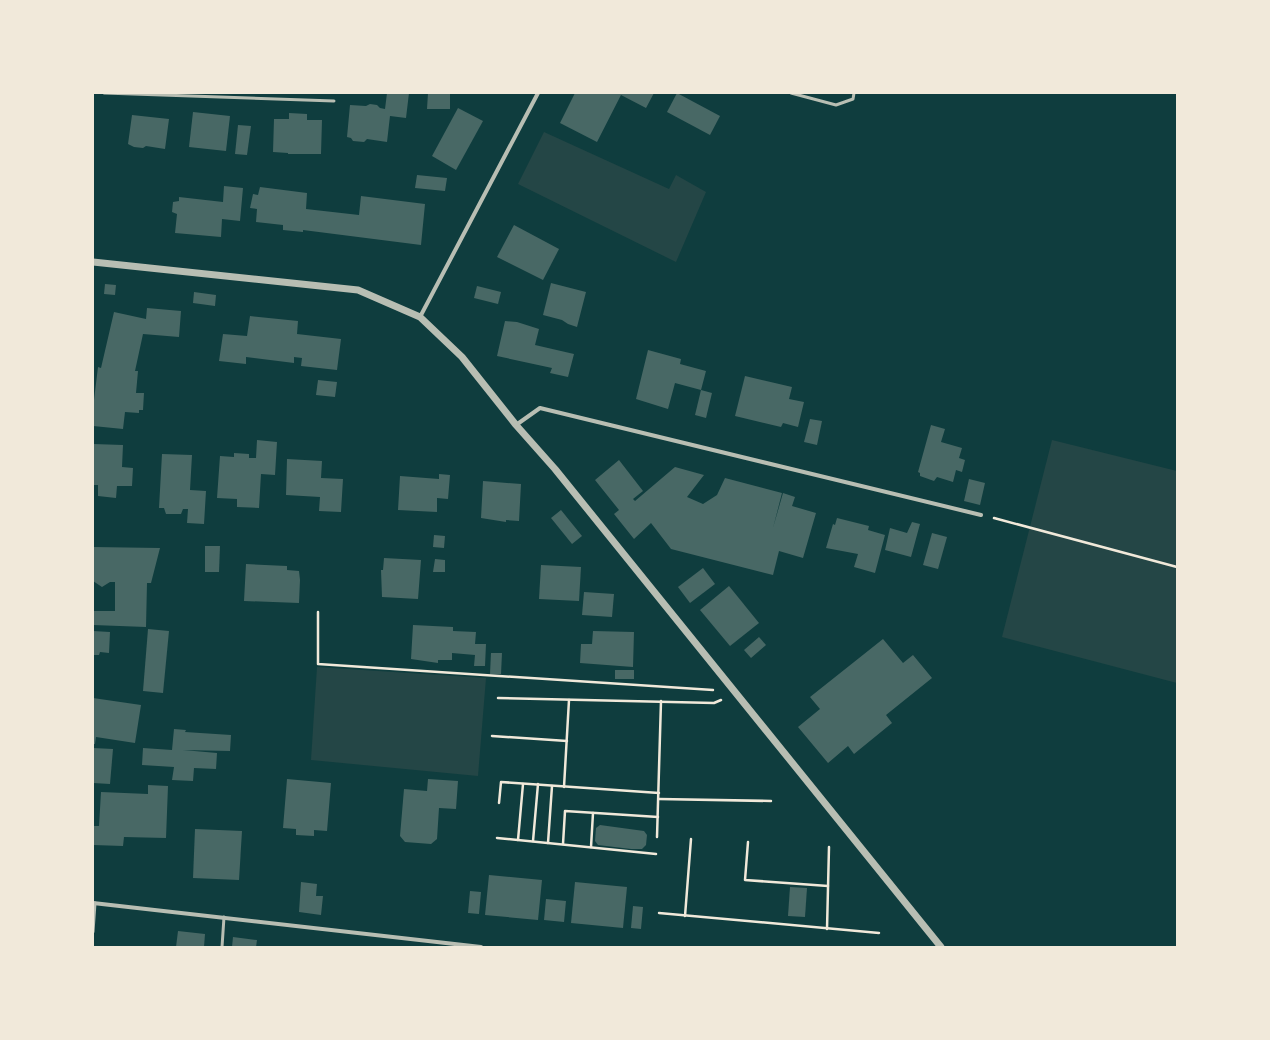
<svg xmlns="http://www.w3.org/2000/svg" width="1270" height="1040" font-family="Helvetica,sans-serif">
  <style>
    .green { fill: #244646 }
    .building { fill: #486865 }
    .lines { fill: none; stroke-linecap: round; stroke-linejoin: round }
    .path { stroke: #f1e9da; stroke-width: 2.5 }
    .service { stroke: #b8beb3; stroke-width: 3 }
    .minor { stroke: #b8beb3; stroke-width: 4 }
    .tertiary { stroke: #b8beb3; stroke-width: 7 }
  </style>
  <rect width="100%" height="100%" fill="#0f3d3e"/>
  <!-- green -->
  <g class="green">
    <path d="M 544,132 L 669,189 L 676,175 L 706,192 L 676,262 L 518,184 Z"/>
    <path d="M 1052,440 L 1177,471 L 1177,683 L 1002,637 Z"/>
    <path d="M 317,667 L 486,678 L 478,776 L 311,760 Z"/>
  </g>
  <!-- building -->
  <g class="building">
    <path d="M 387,93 L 409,93 L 406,118 L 390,116 L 387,142 L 367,139 L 364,142 L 353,141 L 351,138 L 347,137 L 350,105 L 366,106 L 370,104 L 377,105 L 380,108 L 385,109 Z"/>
    <path d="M 428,93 L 450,93 L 450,109 L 427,109 Z"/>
    <path d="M 575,93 L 654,93 L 646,108 L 621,95 L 597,142 L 560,123 Z"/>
    <path d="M 677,93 L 720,116 L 710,135 L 667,112 Z"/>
    <path d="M 458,108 L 483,121 L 456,170 L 432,156 Z"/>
    <path d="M 193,112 L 230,116 L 226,151 L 189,147 Z"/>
    <path d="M 289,113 L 307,114 L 307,120 L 322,120 L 321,154 L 288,154 L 288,153 L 273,152 L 274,119 L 289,119 Z"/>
    <path d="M 132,115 L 169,119 L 165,149 L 146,146 L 143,148 L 134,147 L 128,144 Z"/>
    <path d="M 238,125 L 251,126 L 247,155 L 235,154 Z"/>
    <path d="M 417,175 L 447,178 L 445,191 L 415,188 Z"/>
    <path d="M 224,186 L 243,188 L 240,221 L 222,219 L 221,237 L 175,233 L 177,214 L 172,212 L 173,202 L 179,201 L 179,197 L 223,202 Z"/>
    <path d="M 260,187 L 307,193 L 306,209 L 359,215 L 361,196 L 425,204 L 421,245 L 303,230 L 303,232 L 283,230 L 283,225 L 256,222 L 257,209 L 250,208 L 253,194 L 258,195 Z"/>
    <path d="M 514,225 L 559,249 L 543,280 L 497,257 Z"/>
    <path d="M 551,283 L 586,292 L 577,327 L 568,324 L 562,320 L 543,315 Z"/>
    <path d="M 105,284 L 116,285 L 115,295 L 104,294 Z"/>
    <path d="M 477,286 L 501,292 L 498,304 L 474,298 Z"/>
    <path d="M 194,292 L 216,295 L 215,306 L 193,303 Z"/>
    <path d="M 147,308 L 181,311 L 179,337 L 143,334 L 135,371 L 138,371 L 136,393 L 144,393 L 143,410 L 139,410 L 139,413 L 125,412 L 123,429 L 93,426 L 93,408 L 98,367 L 101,368 L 114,312 L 146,319 Z"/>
    <path d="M 250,316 L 298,321 L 297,334 L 341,339 L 337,370 L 301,366 L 302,358 L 294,357 L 294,363 L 246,357 L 246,364 L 219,361 L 223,334 L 247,336 Z"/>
    <path d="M 505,321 L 517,322 L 539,329 L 535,345 L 574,354 L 568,377 L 550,373 L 552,368 L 497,356 Z"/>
    <path d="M 648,350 L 681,359 L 680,364 L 706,371 L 701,390 L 675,383 L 668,409 L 636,399 Z"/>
    <path d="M 745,376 L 792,387 L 789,399 L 804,402 L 798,427 L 783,423 L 781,427 L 735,416 Z"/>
    <path d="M 318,380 L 337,382 L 335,397 L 316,395 Z"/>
    <path d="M 701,390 L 712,393 L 706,418 L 695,415 Z"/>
    <path d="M 810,419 L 822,421 L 817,445 L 804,442 Z"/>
    <path d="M 931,425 L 945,429 L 941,442 L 962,448 L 959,458 L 965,460 L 962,472 L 956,470 L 953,482 L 937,477 L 934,481 L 920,476 L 920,473 L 918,472 Z"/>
    <path d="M 257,440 L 277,442 L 275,475 L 261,474 L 259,508 L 237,507 L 237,499 L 217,498 L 220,456 L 234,457 L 234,453 L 249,454 L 249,458 L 256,458 Z"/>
    <path d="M 93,444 L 123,445 L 122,467 L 133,468 L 132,486 L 117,486 L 116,498 L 98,496 L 98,485 L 93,485 Z"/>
    <path d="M 162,454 L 192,455 L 190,490 L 206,491 L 204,524 L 187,523 L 188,509 L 183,509 L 181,514 L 166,514 L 164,508 L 159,508 Z"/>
    <path d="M 287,459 L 322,461 L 321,478 L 343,479 L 341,512 L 319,511 L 320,497 L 286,495 Z"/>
    <path d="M 619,460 L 643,491 L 633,499 L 635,501 L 675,467 L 704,475 L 687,497 L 703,504 L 717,495 L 725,478 L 782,493 L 773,528 L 783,493 L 795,497 L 792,506 L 816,513 L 803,558 L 779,551 L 773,575 L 671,549 L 651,523 L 634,539 L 614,514 L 619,510 L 595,480 Z"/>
    <path d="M 439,474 L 450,475 L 448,499 L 437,498 L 437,512 L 398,510 L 400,476 L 439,479 Z"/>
    <path d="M 969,479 L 985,483 L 980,505 L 964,501 Z"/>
    <path d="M 483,481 L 521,484 L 519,521 L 506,520 L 506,522 L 481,518 Z"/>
    <path d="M 561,510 L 582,536 L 572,544 L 551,518 Z"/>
    <path d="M 837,518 L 869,526 L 868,530 L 885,535 L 875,573 L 854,567 L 858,554 L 826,548 L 833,524 L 835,525 Z"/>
    <path d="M 912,522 L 920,524 L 911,557 L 885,550 L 890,528 L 907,533 Z"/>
    <path d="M 932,533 L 947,537 L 938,569 L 923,565 Z"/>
    <path d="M 434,535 L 445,536 L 444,548 L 433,547 Z"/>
    <path d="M 205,546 L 220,546 L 219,572 L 205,572 Z"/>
    <path d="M 93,547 L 160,548 L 151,583 L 147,583 L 146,627 L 93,625 L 93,611 L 115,611 L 115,582 L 110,582 L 102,587 L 93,581 Z"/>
    <path d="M 384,558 L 421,560 L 418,599 L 382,597 L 381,570 L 383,570 Z"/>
    <path d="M 435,559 L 445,560 L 445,572 L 433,572 Z"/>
    <path d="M 246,564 L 287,566 L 287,570 L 299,571 L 300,580 L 299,603 L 244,601 Z"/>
    <path d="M 541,565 L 581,567 L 579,601 L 539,599 Z"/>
    <path d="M 703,568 L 715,584 L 690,603 L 678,587 Z"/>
    <path d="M 729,586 L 759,623 L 730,646 L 700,610 Z"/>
    <path d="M 584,592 L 614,594 L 612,617 L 582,615 Z"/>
    <path d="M 413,625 L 453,627 L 453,631 L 476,632 L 475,644 L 486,644 L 485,666 L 474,666 L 475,655 L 452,653 L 452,660 L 438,660 L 438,663 L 411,659 Z"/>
    <path d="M 148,629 L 169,631 L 163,693 L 143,691 Z"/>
    <path d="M 93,631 L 110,632 L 109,653 L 100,652 L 99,655 L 93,655 Z"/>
    <path d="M 593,631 L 634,632 L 633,667 L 580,663 L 581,644 L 592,644 Z"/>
    <path d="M 759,637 L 766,645 L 751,658 L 744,650 Z"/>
    <path d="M 883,639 L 903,663 L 913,655 L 932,678 L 886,715 L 892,723 L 854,754 L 848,746 L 828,763 L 798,727 L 820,709 L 810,697 Z"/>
    <path d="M 491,653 L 502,653 L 501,674 L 490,674 Z"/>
    <rect x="615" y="670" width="19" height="9"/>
    <path d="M 93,698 L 141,705 L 135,743 L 96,737 L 95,744 L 93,744 Z"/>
    <path d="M 174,729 L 186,730 L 185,732 L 231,735 L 230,751 L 183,750 L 217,753 L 216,769 L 194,768 L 193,781 L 172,780 L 174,767 L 142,765 L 143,748 L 172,750 Z"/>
    <path d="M 93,748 L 113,749 L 110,784 L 93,783 Z"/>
    <path d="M 287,779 L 331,783 L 327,831 L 314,830 L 314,836 L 296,835 L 296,829 L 283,828 Z"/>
    <path d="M 428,779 L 458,781 L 456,809 L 439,808 L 437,839 L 431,844 L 405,842 L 400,836 L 404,789 L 427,791 Z"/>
    <path d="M 148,785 L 168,786 L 166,838 L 124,837 L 123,846 L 93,845 L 93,826 L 99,826 L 101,792 L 148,794 Z"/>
    <path d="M 600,825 L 644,831 L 647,835 L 646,845 L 642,849 L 631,849 L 598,845 L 595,841 L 596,828 Z"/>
    <path d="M 195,829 L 242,831 L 239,880 L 193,878 Z"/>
    <path d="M 489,875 L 542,880 L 538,920 L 485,915 Z"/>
    <path d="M 301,882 L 317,884 L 316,896 L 323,896 L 321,915 L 299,912 Z"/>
    <path d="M 575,882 L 627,887 L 623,928 L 571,923 Z"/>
    <path d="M 790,887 L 807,888 L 805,917 L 788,916 Z"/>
    <path d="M 470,891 L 481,892 L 479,914 L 468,913 Z"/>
    <path d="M 546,899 L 566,901 L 564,922 L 544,920 Z"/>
    <path d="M 633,906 L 643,907 L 641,929 L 631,928 Z"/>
    <path d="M 178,931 L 205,934 L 204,947 L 176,947 Z"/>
    <path d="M 233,937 L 257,940 L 256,947 L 232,947 Z"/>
  </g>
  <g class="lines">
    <!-- path -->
    <g class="path">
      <path d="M 994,518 L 1177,567"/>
      <path d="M 318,612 L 318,664 L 713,690"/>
      <path d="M 498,698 L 714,703 L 721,700"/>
      <path d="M 492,736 L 567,741"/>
      <path d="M 564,787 L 569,700"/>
      <path d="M 659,799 L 771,801"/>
      <path d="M 499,803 L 501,782 L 659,793"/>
      <path d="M 657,837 L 661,701"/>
      <path d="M 497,838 L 656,854"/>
      <path d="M 518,840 L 523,784"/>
      <path d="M 533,841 L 538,784"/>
      <path d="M 748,842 L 745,880 L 828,886"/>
      <path d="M 548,843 L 552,786"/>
      <path d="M 563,844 L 565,811 L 658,817"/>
      <path d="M 591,847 L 593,813"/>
      <path d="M 659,913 L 879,933"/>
      <path d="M 685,916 L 691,839"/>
      <path d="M 827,929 L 829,847"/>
    </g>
    <!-- service -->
    <g class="service">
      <path d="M 104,93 L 334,101"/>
      <path d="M 791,93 L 836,105 L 853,99 L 854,93"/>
      <path d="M 93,932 L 95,903"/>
      <path d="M 222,947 L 224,917"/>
    </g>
    <!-- minor -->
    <g class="minor">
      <path d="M 420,317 L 538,93"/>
      <path d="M 516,425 L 540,408 L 981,515"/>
      <path d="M 93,903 L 481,947"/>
    </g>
    <!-- tertiary -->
    <path class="tertiary" d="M 93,262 L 358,290 L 420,317 L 462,357 L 516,425 L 555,469 L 941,947"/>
  </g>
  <!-- border -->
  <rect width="1270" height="1040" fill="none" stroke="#f1e9da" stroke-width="188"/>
</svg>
